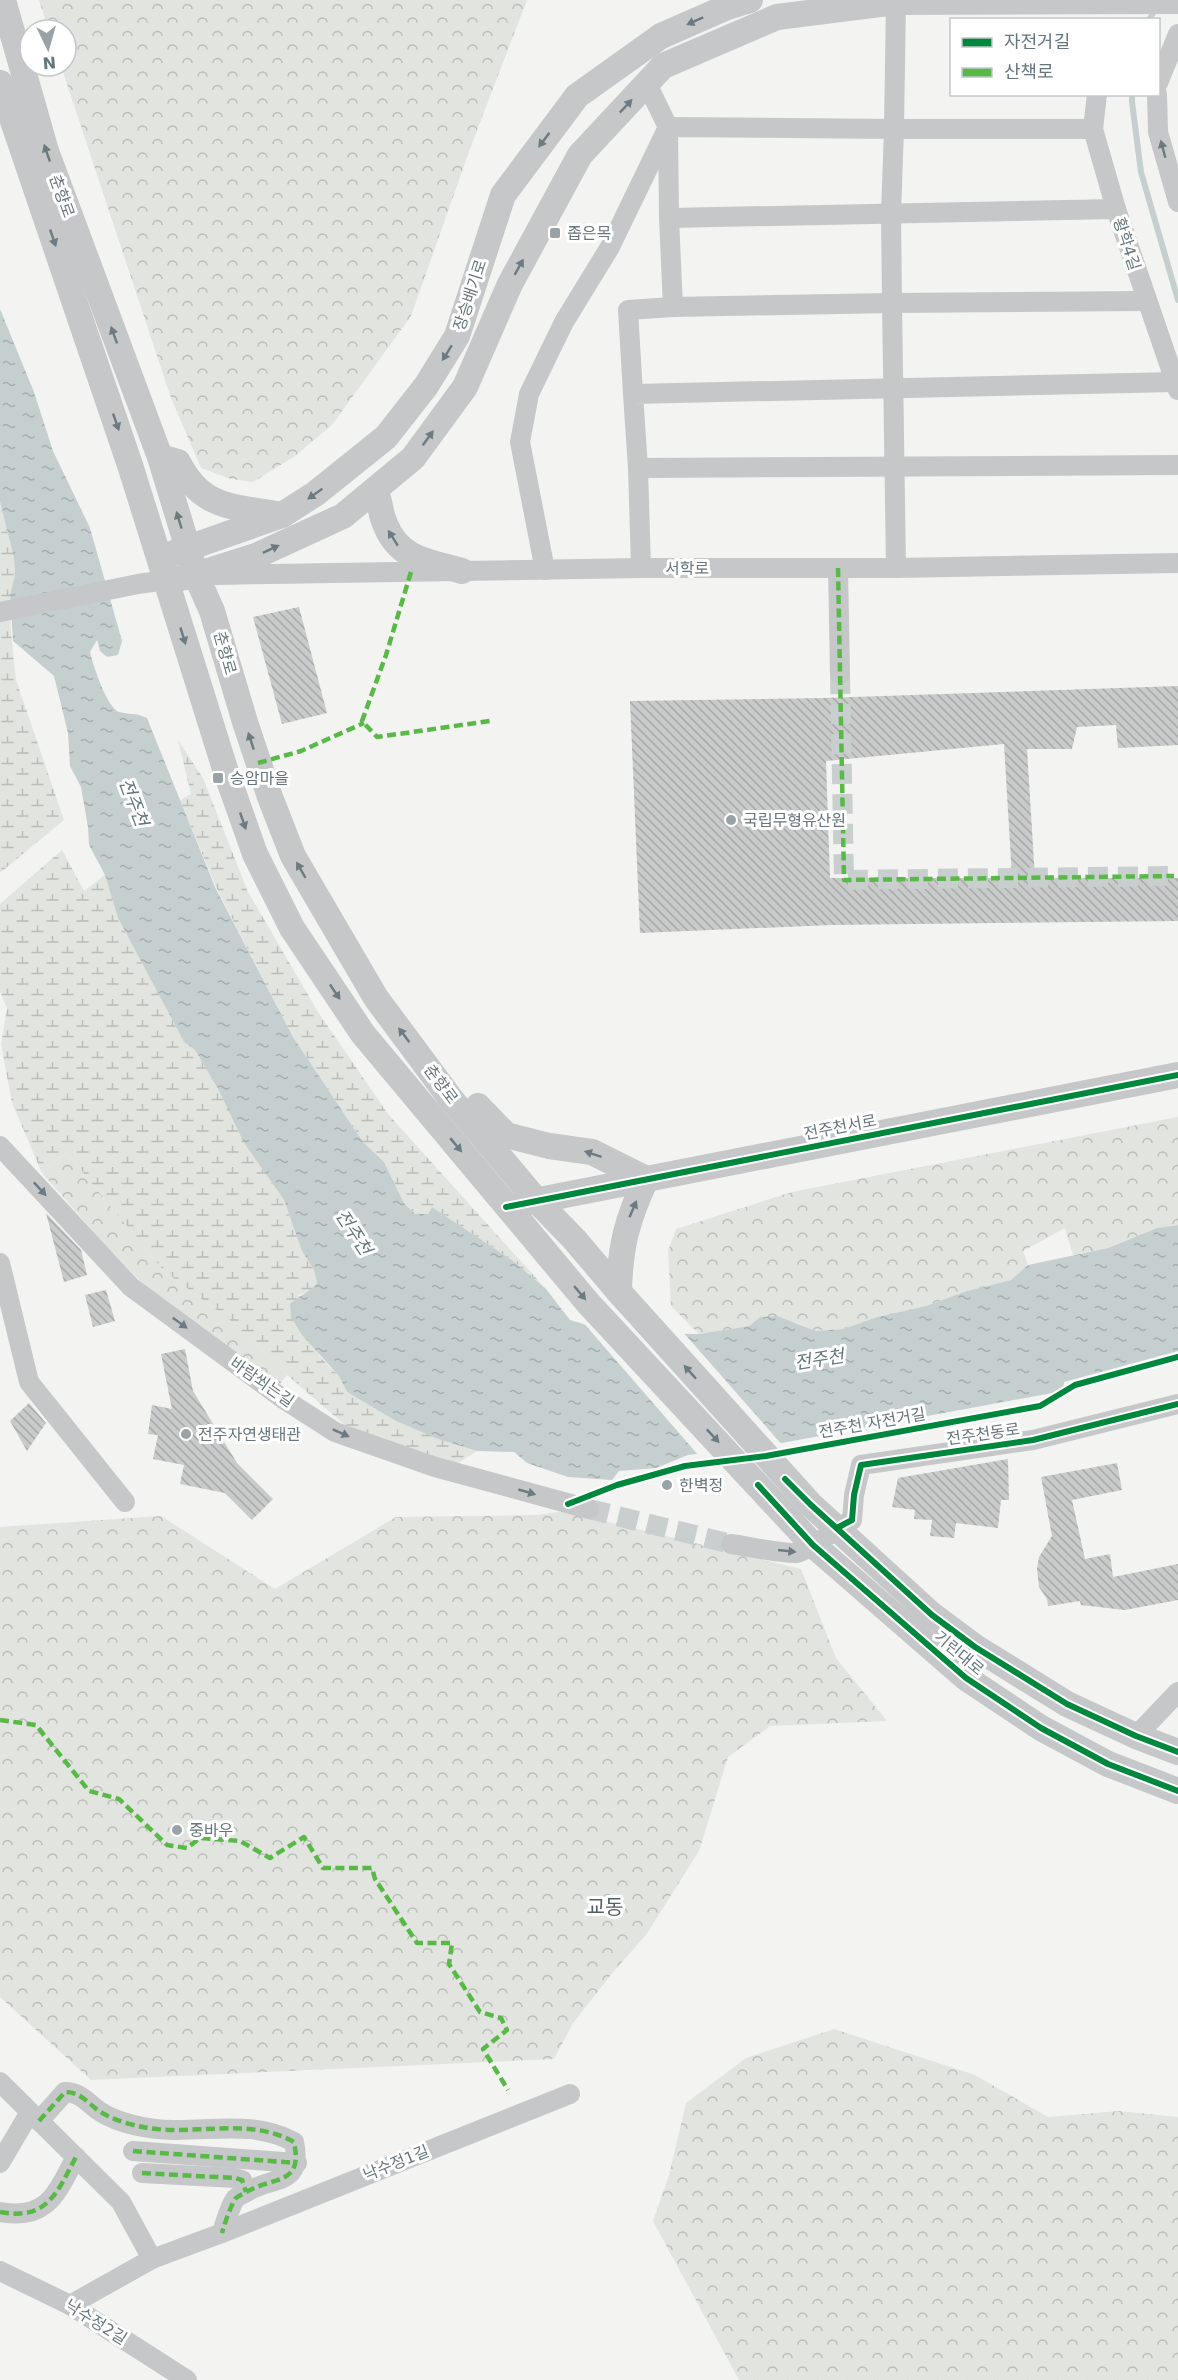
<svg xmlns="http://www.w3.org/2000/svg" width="1178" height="2380" font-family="'DejaVu Sans','Noto Sans KR',sans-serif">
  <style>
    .forest { fill: url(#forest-crowns) }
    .wetland { fill: url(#wetland-marsh) }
    .water { fill: url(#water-ripples) }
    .pier { fill: #f3f3f2 }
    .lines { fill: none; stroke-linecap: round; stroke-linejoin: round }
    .stream { stroke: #c6cfd0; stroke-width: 6 }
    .building { fill: url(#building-back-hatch); fill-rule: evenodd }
    .minor-tunnel { stroke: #c9cecf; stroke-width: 20; stroke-dasharray: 20 10; stroke-linecap: butt }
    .minor { stroke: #c5c7c8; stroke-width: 20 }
    .tertiary { stroke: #c5c7c8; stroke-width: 26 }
    .quiet { stroke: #58b947; stroke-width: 4.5; stroke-dasharray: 9 4.5; stroke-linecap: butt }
    .cycleway-casing { stroke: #fff; stroke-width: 10 }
    .cycleway { stroke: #00873e; stroke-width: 6 }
    .oneway { fill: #6c7a82 }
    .poi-dot { fill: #98a2a7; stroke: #fff; stroke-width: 2 }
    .labels { text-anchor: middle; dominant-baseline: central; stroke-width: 6; stroke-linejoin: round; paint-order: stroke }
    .street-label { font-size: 16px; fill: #67767e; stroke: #fff }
    .poi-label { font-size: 16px; fill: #67767e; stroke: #fff; text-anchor: start }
    .water-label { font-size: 18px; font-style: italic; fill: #63777b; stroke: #fff }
    .quarter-label { font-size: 20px; fill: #535f64; stroke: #fff }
  </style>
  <defs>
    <pattern id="forest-crowns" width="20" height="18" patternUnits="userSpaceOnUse" patternTransform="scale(1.5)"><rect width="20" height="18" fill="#e2e4df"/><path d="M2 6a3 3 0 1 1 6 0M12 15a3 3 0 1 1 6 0" fill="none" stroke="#bbbdba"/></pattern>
    <pattern id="wetland-marsh" width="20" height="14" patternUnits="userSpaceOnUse" patternTransform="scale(1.5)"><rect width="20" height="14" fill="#e2e4df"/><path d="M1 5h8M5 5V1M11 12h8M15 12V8" fill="none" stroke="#bbbdba"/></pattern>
    <pattern id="water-ripples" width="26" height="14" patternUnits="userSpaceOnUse" patternTransform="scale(1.5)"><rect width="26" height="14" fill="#c6cfd0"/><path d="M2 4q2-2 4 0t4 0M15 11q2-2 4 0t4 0" fill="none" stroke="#a5adae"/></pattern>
    <pattern id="building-back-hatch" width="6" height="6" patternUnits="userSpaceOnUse" patternTransform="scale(1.5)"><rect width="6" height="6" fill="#c9cbcb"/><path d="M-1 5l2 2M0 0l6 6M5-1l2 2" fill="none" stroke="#a7a9aa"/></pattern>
  </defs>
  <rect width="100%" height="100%" fill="#f3f3f2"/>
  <!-- forest -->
  <g class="forest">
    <path d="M 39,0 L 527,0 L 471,146 L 411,316 L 332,425 L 295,456 L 253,482 L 231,479 L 201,468 L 171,398 L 61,66 L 66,66 L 66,30 L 49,30 Z"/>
    <path d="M 1178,1117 L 1178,1225 L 1157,1228 L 1108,1248 L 1073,1255 L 1065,1228 L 1023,1251 L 1028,1265 L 1011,1280 L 967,1291 L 926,1306 L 877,1317 L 843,1329 L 816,1331 L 797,1323 L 760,1317 L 749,1326 L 699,1334 L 671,1306 L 668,1251 L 676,1229 L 792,1192 Z"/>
    <path d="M 66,1152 L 164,1271 L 230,1320 L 287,1375 L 279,1385 L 150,1291 L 101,1240 L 42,1173 Z"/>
    <path d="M 564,1511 L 801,1569 L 836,1658 L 887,1721 L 770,1726 L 728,1757 L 699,1851 L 646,1935 L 614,1971 L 573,2023 L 554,2059 L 91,2080 L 0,1997 L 0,1527 L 161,1516 L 275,1589 L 396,1517 L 538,1515 Z"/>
    <path d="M 834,2029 L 975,2075 L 1048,2117 L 1119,2111 L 1178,2117 L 1178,2380 L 739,2380 L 653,2221 L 669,2175 L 686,2103 L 746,2058 Z"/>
  </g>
  <!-- wetland -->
  <g class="wetland">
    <path d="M 0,502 L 14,558 L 15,575 L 10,595 L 11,632 L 16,680 L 64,820 L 0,873 Z"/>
    <path d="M 178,740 L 203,778 L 248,892 L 318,1012 L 388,1114 L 546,1289 L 512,1260 L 432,1207 L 428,1214 L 415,1214 L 404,1203 L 384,1162 L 363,1142 L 293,1037 L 216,887 L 180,800 L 191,794 Z"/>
    <path d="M 62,850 L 84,891 L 105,875 L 118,918 L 184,1042 L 195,1050 L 218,1089 L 244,1143 L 284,1200 L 302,1251 L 314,1270 L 317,1283 L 310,1291 L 298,1295 L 319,1356 L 339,1376 L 347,1392 L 438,1439 L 477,1451 L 455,1465 L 346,1426 L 287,1375 L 230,1320 L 164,1271 L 66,1152 L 42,1173 L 12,1103 L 1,1044 L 7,1008 L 0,992 L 0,904 Z"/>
  </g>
  <!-- water -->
  <path class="water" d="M 0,309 L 34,392 L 53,451 L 90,528 L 122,641 L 118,655 L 107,657 L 100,651 L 97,640 L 90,652 C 93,665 107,708 119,712 C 129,715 135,712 147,718 L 215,887 L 293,1037 L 363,1142 L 384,1162 L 404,1203 L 415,1214 L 428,1214 L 432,1207 L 512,1260 L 546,1289 L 570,1320 L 614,1333 L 699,1334 L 749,1326 L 760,1317 L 777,1316 L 816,1331 L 843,1329 L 877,1317 L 926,1306 L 967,1291 L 1011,1280 L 1028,1265 L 1108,1248 L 1157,1228 L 1178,1225 L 1178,1351 L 1064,1382 L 1063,1391 L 771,1445 L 688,1455 L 656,1468 L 619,1471 L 612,1480 L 568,1477 L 527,1463 L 514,1452 L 477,1451 L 438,1439 L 396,1421 L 347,1392 L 339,1376 L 302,1335 L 291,1317 L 290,1304 C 299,1295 309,1293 317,1283 L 314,1270 L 302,1251 L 284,1200 L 244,1143 L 218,1089 L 195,1050 L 184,1042 L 118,918 L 105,875 L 89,845 L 88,827 L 81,787 L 70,766 L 68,733 L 54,676 L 13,641 L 10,595 L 15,575 L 14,558 L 0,502 Z"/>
  <!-- pier -->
  <path class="pier" d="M 581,1320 L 615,1330 L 682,1331 L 783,1446 L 699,1456 Z"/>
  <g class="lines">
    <!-- stream -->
    <g class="stream">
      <path d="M 1149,20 L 1156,8"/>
      <path d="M 1132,94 L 1132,102 L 1141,172 L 1178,300"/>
    </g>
  </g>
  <!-- building -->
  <g class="building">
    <path d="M 299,607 L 327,713 L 282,724 L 253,617 Z"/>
    <path d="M 1178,686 L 1178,745 L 1118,748 L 1116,725 L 1077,727 L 1072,749 L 1027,749 L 1035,878 L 1178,878 L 1178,921 L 832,925 L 640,933 L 630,701 L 823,698 ZM 1004,744 L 1012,878 L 830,878 L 826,761 Z"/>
    <path d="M 46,1213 L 81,1250 L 87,1275 L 64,1282 Z"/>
    <path d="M 106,1290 L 115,1321 L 93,1327 L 85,1295 Z"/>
    <path d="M 185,1349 L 193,1391 L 237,1463 L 273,1499 L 252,1520 L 225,1493 L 180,1484 L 184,1465 L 153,1459 L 158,1435 L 148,1434 L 152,1405 L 172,1409 L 161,1354 Z"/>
    <path d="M 29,1403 L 46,1423 L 27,1451 L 10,1421 Z"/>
    <path d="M 1008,1459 L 1009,1500 L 1001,1500 L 998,1528 L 956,1523 L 954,1538 L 930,1536 L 932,1520 L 914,1519 L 915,1510 L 892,1507 L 898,1478 Z"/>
    <path d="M 1117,1463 L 1122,1490 L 1072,1500 L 1085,1559 L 1110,1554 L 1113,1577 L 1178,1564 L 1178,1600 L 1125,1610 L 1081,1605 L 1080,1601 L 1048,1606 L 1047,1599 L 1039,1587 L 1037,1569 L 1039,1557 L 1052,1536 L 1041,1477 Z"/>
  </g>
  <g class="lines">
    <!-- minor-tunnel -->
    <g class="minor-tunnel">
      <path d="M 840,674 L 844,880 L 1174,876"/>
      <path d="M 589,1509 L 731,1544"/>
    </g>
    <!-- minor -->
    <g class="minor">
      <path d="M 896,0 L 894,129 L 1093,129"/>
      <path d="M 1158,83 L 1178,34"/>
      <path d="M 1097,94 L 1093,129 L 1116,209 L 1178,390"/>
      <path d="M 1157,94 L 1158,132 L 1178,202"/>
      <path d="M 669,218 L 1116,209"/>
      <path d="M 673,307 L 669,218 L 668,127 L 894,129 L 891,213 L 892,303 L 1146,301"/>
      <path d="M 633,394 L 628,310 L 673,307 L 892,303 L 896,568"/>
      <path d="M 638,468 L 633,394 L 1175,382"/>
      <path d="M 641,568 L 638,468 L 1178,465"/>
      <path d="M 838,568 L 840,674"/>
      <path d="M 545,570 L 520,442 L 529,394 L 564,322 L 610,247 L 668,127 L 647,84"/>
      <path d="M 215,575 L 641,568 L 896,568 L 1178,563"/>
      <path d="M 0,612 L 138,584 L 166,580"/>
      <path d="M 0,1146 L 131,1287 L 282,1398 L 335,1432 L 435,1467 L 589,1509"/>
      <path d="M 0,1263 L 29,1382 L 125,1502"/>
      <path d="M 731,1544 C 746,1546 783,1554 796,1553 C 809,1551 838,1527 852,1520 L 854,1495 L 861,1465 L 1033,1440 L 1178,1404"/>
      <path d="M 1136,1736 L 1178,1692"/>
      <path d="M 0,2082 L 121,2202 L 152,2259"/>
      <path d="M 39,2121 L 65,2092 C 84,2092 91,2109 108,2116 C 118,2121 132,2125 143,2127 C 193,2137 248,2116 294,2142 C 303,2185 276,2176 248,2191 C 245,2193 238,2196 236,2198 C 231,2204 224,2226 222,2233"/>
      <path d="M 133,2151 L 297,2163"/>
      <path d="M 0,2163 L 30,2112"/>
      <path d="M 142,2173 L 235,2178 L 242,2180 L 246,2192"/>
      <path d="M 0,2212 C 48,2221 57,2192 76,2157"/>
      <path d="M 0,2271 L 70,2305 L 187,2380"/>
      <path d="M 70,2305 L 152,2259 L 222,2233 L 570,2094"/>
    </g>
    <!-- tertiary -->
    <g class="tertiary">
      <path d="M 3,0 L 46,151 L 160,457 L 196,575 L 212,611 L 245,722 L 270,797 L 293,856 L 376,998 L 451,1099 L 536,1200 L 574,1239 L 619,1292 L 810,1504 L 932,1615 L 975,1647 L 1067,1704 L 1136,1736 L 1178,1752"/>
      <path d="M 0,83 L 130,465 L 226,772 L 255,854 L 292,928 L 363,1034 L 588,1303 L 813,1545 L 966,1678 L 1041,1728 L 1108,1764 L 1178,1791"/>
      <path d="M 160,457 L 178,462 C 202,510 234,506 282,515"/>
      <path d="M 375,490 C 381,503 380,514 386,526 C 400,560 430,562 462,571"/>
      <path d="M 171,554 L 282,515 L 315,494 L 386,437 L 426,386 L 457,336 L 503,195 L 577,96 L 661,36 L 727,7 L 750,0"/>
      <path d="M 181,578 L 196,575 L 256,556 L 343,516 L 413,458 L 465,387 L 510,284 L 580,155 L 663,66 L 777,17 L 896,2 L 1178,1"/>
      <path d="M 478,1106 L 506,1135 L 549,1146 L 592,1152 L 646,1179"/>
      <path d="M 524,1203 L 1178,1075"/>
      <path d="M 619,1292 C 620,1246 627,1220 646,1179"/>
    </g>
    <!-- quiet -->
    <g class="quiet">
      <path d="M 838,568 L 844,880 L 1174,876"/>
      <path d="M 411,572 L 386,655 L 362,721 L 377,737 L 490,721"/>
      <path d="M 258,763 L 301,751 L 364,723"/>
      <path d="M 0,1720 L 36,1725 L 89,1791 L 119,1799 L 167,1845 L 187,1848 L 200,1838 L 240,1841 L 270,1858 L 304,1837 L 323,1868 L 372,1868 L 375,1879 L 417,1943 L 452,1943 L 449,1964 L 480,2012 L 501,2018 L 507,2030 L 483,2049 L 508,2090"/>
      <path d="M 39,2121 L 65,2092 C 84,2092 91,2109 108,2116 C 118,2121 132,2125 143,2127 C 193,2137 248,2116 294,2142 C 303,2185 276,2176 248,2191 C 245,2193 238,2196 236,2198 C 231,2204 224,2226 222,2233"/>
      <path d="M 133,2151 L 297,2163"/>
      <path d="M 142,2173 L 235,2178 L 242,2180 L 246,2192"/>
      <path d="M 0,2212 C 48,2221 57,2192 76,2157"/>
    </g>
    <defs>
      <g id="cycleway">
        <path d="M 506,1207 L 1178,1075"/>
        <path d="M 785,1479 L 810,1504 L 932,1615 L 975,1647 L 1067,1704 L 1136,1736 L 1178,1752"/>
        <path d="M 758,1485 L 813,1545 L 966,1678 L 1041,1728 L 1108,1764 L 1178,1791"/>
        <path d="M 568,1504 L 617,1485 L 685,1466 L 766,1456 L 1040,1406 L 1075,1385 L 1178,1357"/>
        <path d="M 837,1528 L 852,1520 L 854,1495 L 861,1465 L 1033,1440 L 1178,1404"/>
      </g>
    </defs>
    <!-- cycleway casing -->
    <use href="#cycleway" class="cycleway-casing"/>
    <!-- cycleway -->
    <use href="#cycleway" class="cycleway"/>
  </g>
  <!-- one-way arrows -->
  <defs><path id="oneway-solid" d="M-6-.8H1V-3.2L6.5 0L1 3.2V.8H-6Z" transform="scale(1.5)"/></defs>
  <g class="oneway">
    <use href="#oneway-solid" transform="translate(695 21) rotate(156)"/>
    <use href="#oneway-solid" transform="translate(626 106) rotate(-47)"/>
    <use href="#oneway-solid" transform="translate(544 140) rotate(127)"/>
    <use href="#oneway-solid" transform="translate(1163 149) rotate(-105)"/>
    <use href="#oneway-solid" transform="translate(47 153) rotate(-109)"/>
    <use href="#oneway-solid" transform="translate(53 238) rotate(71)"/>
    <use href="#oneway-solid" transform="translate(519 267) rotate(-61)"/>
    <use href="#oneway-solid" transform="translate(114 335) rotate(-110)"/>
    <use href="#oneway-solid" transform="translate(447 353) rotate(122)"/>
    <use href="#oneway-solid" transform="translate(116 422) rotate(71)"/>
    <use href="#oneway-solid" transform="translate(428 438) rotate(-54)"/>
    <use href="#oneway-solid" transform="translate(315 494) rotate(145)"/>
    <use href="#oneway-solid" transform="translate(179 520) rotate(-107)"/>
    <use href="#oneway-solid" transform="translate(393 538) rotate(-122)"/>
    <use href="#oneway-solid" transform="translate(271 549) rotate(-25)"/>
    <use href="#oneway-solid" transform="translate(183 636) rotate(73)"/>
    <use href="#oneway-solid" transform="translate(251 741) rotate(-108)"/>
    <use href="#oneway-solid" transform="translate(243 821) rotate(71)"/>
    <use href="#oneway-solid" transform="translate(301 870) rotate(-120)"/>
    <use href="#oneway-solid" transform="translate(335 992) rotate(56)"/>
    <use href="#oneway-solid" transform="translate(404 1035) rotate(-127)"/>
    <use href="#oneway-solid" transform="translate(456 1145) rotate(50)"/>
    <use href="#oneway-solid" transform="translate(593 1154) rotate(-162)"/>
    <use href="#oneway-solid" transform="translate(40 1189) rotate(47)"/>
    <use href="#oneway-solid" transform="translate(633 1209) rotate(-67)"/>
    <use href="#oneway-solid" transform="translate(580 1293) rotate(50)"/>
    <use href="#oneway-solid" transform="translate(180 1323) rotate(36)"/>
    <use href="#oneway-solid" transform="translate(690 1372) rotate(-132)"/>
    <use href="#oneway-solid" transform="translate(341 1433) rotate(24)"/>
    <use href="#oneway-solid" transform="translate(713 1436) rotate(47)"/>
    <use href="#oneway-solid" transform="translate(527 1492) rotate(16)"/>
    <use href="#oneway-solid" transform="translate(787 1551) rotate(6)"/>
  </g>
  <!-- markers -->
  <g class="poi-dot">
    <rect x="549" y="227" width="12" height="12" rx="3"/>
    <rect x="212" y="772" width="12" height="12" rx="3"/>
    <circle cx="731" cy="820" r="6"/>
    <circle cx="186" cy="1434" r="6"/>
    <circle cx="667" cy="1485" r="6"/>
    <circle cx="177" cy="1830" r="6"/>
  </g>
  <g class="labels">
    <!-- street labels -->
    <g class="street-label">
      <text transform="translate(62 196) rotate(70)">춘향로</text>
      <text transform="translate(1127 244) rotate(72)">황학4길</text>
      <text transform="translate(470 295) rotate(-72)">장승배기로</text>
      <text x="687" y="568">서학로</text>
      <text transform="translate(225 653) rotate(74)">춘향로</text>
      <text transform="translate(441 1084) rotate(53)">춘향로</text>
      <text transform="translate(840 1127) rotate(-11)">전주천서로</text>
      <text transform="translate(262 1382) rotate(35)">바람쐬는길</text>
      <text transform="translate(872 1423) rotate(-10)">전주천 자전거길</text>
      <text transform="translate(983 1434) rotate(-8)">전주천동로</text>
      <text transform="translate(959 1653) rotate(40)">기린대로</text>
      <text transform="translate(396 2163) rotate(-22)">낙수정1길</text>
      <text transform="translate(96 2322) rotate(32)">낙수정2길</text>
    </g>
    <!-- poi labels -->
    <g class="poi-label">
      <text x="567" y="233">좁은목</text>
      <text x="230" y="778">승암마을</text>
      <text x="743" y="820">국립무형유산원</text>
      <text x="198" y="1434">전주자연생태관</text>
      <text x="679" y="1485">한벽정</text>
      <text x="189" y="1830">중바우</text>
    </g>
    <!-- water labels -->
    <g class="water-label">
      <text transform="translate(134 802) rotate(69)">전주천</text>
      <text transform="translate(354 1232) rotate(57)">전주천</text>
      <text transform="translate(819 1359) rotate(-9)">전주천</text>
    </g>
    <!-- quarter labels -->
    <g class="quarter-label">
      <text x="605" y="1907">교동</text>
    </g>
  </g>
  <!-- legend -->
  <rect x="950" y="18" width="210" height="78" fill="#ffffff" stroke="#c2c8cb" stroke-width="1.5"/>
  <rect x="962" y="38" width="30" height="9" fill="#00873e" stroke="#c2c8cb" stroke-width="1.5"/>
  <text x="1004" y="48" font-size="18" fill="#67767e">자전거길</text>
  <rect x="962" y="68" width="30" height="9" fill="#58b947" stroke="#c2c8cb" stroke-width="1.5"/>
  <text x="1004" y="78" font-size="18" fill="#67767e">산책로</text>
  <!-- north arrow -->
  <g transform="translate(48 48) rotate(175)"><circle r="28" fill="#ffffff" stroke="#c2c8cb" stroke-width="1.5"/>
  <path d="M0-4.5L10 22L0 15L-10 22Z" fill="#98a2a7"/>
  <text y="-9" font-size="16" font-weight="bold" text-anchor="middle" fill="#67767e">N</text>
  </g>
</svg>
